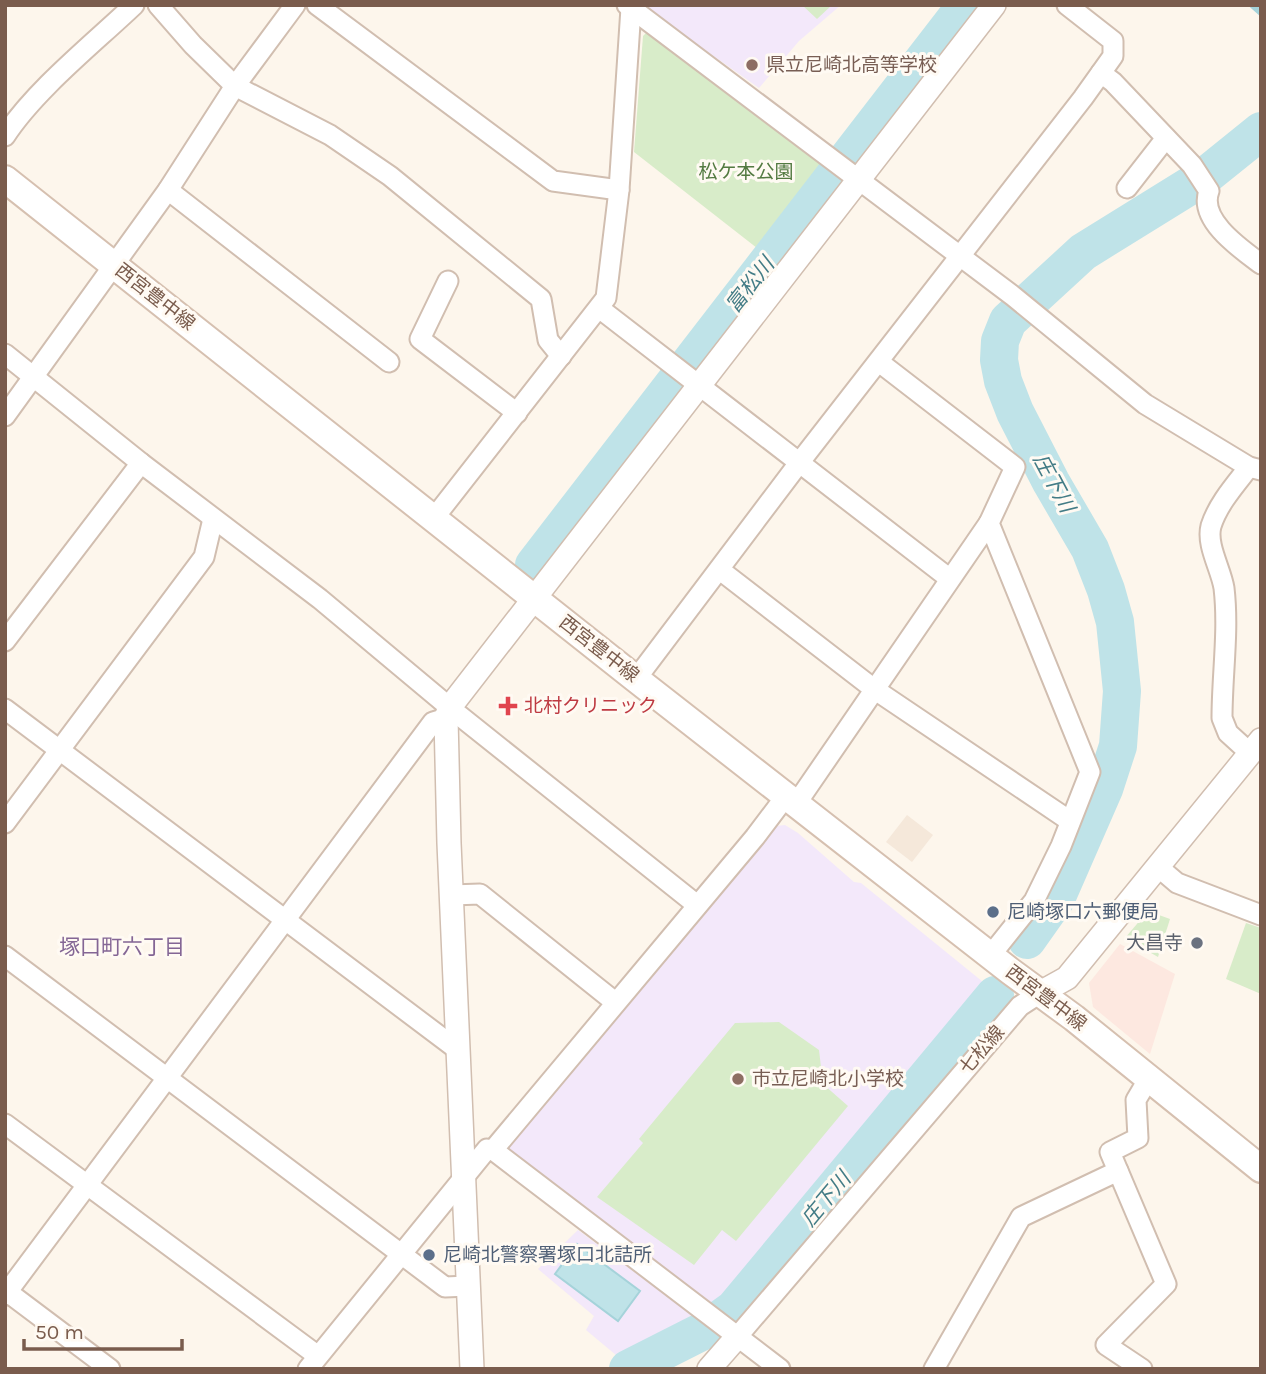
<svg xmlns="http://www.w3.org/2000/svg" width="1266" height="1374" font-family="Karla,'Noto Sans JP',sans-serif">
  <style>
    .residential { fill: #f5e8da }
    .commercial { fill: #fde8e0 }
    .education { fill: #f3e8fa }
    .green { fill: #d8ecc9 }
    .water { fill: #bfe3e8; stroke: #a5d3da; stroke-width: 2 }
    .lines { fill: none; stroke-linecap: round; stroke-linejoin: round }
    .stream { stroke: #a5d3da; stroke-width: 6 }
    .river { stroke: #bfe3e8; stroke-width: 38 }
    .minor-casing { stroke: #d1beb0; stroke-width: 23 }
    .tertiary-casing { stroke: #d1beb0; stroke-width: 26 }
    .secondary-casing { stroke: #d6c0b0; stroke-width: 30 }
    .minor { stroke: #fff; stroke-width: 19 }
    .tertiary { stroke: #fff; stroke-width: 23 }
    .secondary { stroke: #fff; stroke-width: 26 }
    .education-dot { fill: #8d6e63; stroke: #fffaf3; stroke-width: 2.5 }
    .health-dot { fill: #e0444e; stroke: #fffaf3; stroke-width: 2.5 }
    .service-dot { fill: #5c6f8a; stroke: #fffaf3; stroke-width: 2.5 }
    .worship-dot { fill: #6b7280; stroke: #fffaf3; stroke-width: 2.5 }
    .labels { text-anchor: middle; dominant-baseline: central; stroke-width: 6; stroke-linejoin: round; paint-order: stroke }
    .education-label { font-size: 19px; fill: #785e54; stroke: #fffaf3; text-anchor: start }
    .park-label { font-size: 19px; fill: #537a41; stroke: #fffaf3 }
    .street-label { font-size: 19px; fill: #7a5c4d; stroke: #fffaf3 }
    .health-label { font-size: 19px; fill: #be3a42; stroke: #fffaf3; text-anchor: start }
    .service-label { font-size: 19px; fill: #4e5e75; stroke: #fffaf3; text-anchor: start }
    .worship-label { font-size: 19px; fill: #5b616d; stroke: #fffaf3; text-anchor: end }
    .water-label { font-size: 21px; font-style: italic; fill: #437c86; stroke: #fffaf3 }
    .neighbourhood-label { font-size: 21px; fill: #846695; stroke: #fffaf3 }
  </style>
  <rect width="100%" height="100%" fill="#fdf6ec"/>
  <!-- residential -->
  <path class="residential" d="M 907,815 L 933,835 L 912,862 L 886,842 Z"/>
  <!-- commercial -->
  <path class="commercial" d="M 1120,944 L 1175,974 L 1150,1054 L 1093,1007 L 1089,983 Z"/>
  <!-- education -->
  <g class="education">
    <path d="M 641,5 L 841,5 L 799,41 L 759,88 Z"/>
    <path d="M 785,825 L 798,833 L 854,882 L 861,883 L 988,986 L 970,1014 L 718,1299 L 712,1303 L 509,1155 L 508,1144 L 776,826 Z"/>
    <path d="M 578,1230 L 692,1315 L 622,1360 L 586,1330 L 594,1316 L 538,1269 Z"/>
  </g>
  <!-- green -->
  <g class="green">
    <path d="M 802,5 L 832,5 L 817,19 Z"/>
    <path d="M 648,31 L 826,165 L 828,173 L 766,255 L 634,152 L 643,36 Z"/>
    <path d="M 1148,911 L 1170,919 L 1158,957 L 1125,938 Z"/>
    <path d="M 1246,923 L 1261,928 L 1261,994 L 1226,979 Z"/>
    <path d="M 779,1022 L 819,1050 L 823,1084 L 848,1106 L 736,1241 L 722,1230 L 694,1265 L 597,1197 L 643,1143 L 639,1139 L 735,1023 Z"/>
  </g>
  <!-- water -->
  <path class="water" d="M 577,1244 L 640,1291 L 618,1321 L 555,1274 Z"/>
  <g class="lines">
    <!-- stream -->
    <path class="stream" d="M 1252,5 L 1261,13"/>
    <!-- river -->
    <g class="river">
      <path d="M 534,565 L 966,5"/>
      <path d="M 1027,940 L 1056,899 L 1104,789 L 1118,746 L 1122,691 L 1115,622 L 1106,590 L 1090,549 L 1051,482 L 1015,412 L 1003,381 L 999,360 L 1000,341 L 1008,321 L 1083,252 L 1204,177 L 1261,131"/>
      <path d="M 628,1369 L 705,1330 L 734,1309 L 995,995"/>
    </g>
    <defs>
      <g id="minor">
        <path d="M 158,5 L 193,45 L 235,86 L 330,135 L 390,176 L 541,299 L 548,340 L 561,356"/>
        <path d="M 317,5 L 553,181 L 619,190"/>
        <path d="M 627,5 L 1013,296 L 1145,404 L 1249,467 L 1261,470"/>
        <path d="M 1101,73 L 1113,82 L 1192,165 L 1209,191 C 1198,220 1241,249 1261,264"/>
        <path d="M 5,136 C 35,90 94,43 134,5"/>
        <path d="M 1127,188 L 1166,138"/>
        <path d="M 168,190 L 389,362"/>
        <path d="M 448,281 L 420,339 L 517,413"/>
        <path d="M 599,308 L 950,579"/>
        <path d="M 5,354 L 141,463 L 320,599 L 460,716 L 697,905"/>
        <path d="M 879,362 L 1015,467 L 989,523 L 1090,772 L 1061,846 L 1034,901 L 990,956"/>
        <path d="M 5,416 L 168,190 L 235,86 L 295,5"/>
        <path d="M 1249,467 C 1235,485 1218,504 1211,526 C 1206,545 1221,569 1224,588 C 1229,631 1222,675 1222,718 L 1228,733 L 1250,753"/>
        <path d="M 434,518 L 606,298 L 619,190 L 631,8"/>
        <path d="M 720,570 L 874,689 L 1070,821"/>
        <path d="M 5,641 L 141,463"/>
        <path d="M 636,679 L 799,463 L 1083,98 L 1113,56 L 1113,41 L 1067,5"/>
        <path d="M 5,709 L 458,1050"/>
        <path d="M 796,804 L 989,523"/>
        <path d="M 5,823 L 204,557 L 213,519"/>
        <path d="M 1157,866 L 1177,883 L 1261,915"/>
        <path d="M 452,895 L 480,894 L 615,1002"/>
        <path d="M 5,956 L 445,1287 L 468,1286"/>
        <path d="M 5,1124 L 318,1356"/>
        <path d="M 493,1150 L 755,837 L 786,796"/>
        <path d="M 5,1290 L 110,1369"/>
        <path d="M 5,1295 L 433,722 L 446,718"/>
        <path d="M 737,1337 L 1020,1006 L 1040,993"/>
        <path d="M 308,1369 L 487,1149 L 493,1150 L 780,1369"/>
        <path d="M 934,1369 L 1021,1217 L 1118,1171"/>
        <path d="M 1142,1369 L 1106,1345 L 1166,1284 L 1110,1152 L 1138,1138 L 1136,1100 L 1149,1078"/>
      </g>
      <g id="tertiary">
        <path d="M 1040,993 L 1067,978 L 1261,740"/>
        <path d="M 472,1369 L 449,843 L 446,718 L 450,707 L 994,5"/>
        <path d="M 709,1369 L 737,1337"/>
      </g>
      <path id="secondary" d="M 5,179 L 636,679 L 1010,971 L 1074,1018 L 1261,1169"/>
    </defs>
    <!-- minor casing -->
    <use href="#minor" class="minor-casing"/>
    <!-- tertiary casing -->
    <use href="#tertiary" class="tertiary-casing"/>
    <!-- secondary casing -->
    <use href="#secondary" class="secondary-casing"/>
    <!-- minor -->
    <use href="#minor" class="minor"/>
    <!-- tertiary -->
    <use href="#tertiary" class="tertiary"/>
    <!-- secondary -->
    <use href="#secondary" class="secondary"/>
  </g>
  <!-- markers -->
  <g class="education-dot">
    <circle cx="752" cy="65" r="7"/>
    <circle cx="738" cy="1079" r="7"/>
  </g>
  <path class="health-dot" d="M504.5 695.5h7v7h7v7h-7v7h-7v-7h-7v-7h7z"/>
  <g class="service-dot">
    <circle cx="993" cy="912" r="7"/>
    <circle cx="429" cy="1255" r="7"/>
  </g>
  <circle class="worship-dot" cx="1197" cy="943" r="7"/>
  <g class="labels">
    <!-- education labels -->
    <g class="education-label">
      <text x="766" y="65">県立尼崎北高等学校</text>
      <text x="752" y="1079">市立尼崎北小学校</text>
    </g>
    <!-- park labels -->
    <g class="park-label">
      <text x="746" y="172">松ケ本公園</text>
    </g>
    <!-- street labels -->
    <g class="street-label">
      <text transform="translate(155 297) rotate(38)">西宮豊中線</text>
      <text transform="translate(599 649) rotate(38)">西宮豊中線</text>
      <text transform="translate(1046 998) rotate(37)">西宮豊中線</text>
      <text transform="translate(982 1050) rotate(-49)">七松線</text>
    </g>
    <!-- health labels -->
    <g class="health-label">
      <text x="524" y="706">北村クリニック</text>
    </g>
    <!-- service labels -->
    <g class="service-label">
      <text x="1007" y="912">尼崎塚口六郵便局</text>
      <text x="443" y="1255">尼崎北警察署塚口北詰所</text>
    </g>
    <!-- worship labels -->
    <g class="worship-label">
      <text x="1183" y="943">大昌寺</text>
    </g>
    <!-- water labels -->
    <g class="water-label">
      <text transform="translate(750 285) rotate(-52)">富松川</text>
      <text transform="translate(1054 483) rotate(62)">庄下川</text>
      <text transform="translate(826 1199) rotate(-50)">庄下川</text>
    </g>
    <!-- neighbourhood labels -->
    <g class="neighbourhood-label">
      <text x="122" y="947">塚口町六丁目</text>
    </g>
  </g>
  <!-- border -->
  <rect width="1266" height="1374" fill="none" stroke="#7a5c4d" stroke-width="14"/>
  <!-- scale -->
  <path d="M24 1339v10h158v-10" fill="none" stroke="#7a5c4d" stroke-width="3.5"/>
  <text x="35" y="1339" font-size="21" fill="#7a5c4d" stroke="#fffaf3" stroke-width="5" paint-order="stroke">50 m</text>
</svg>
